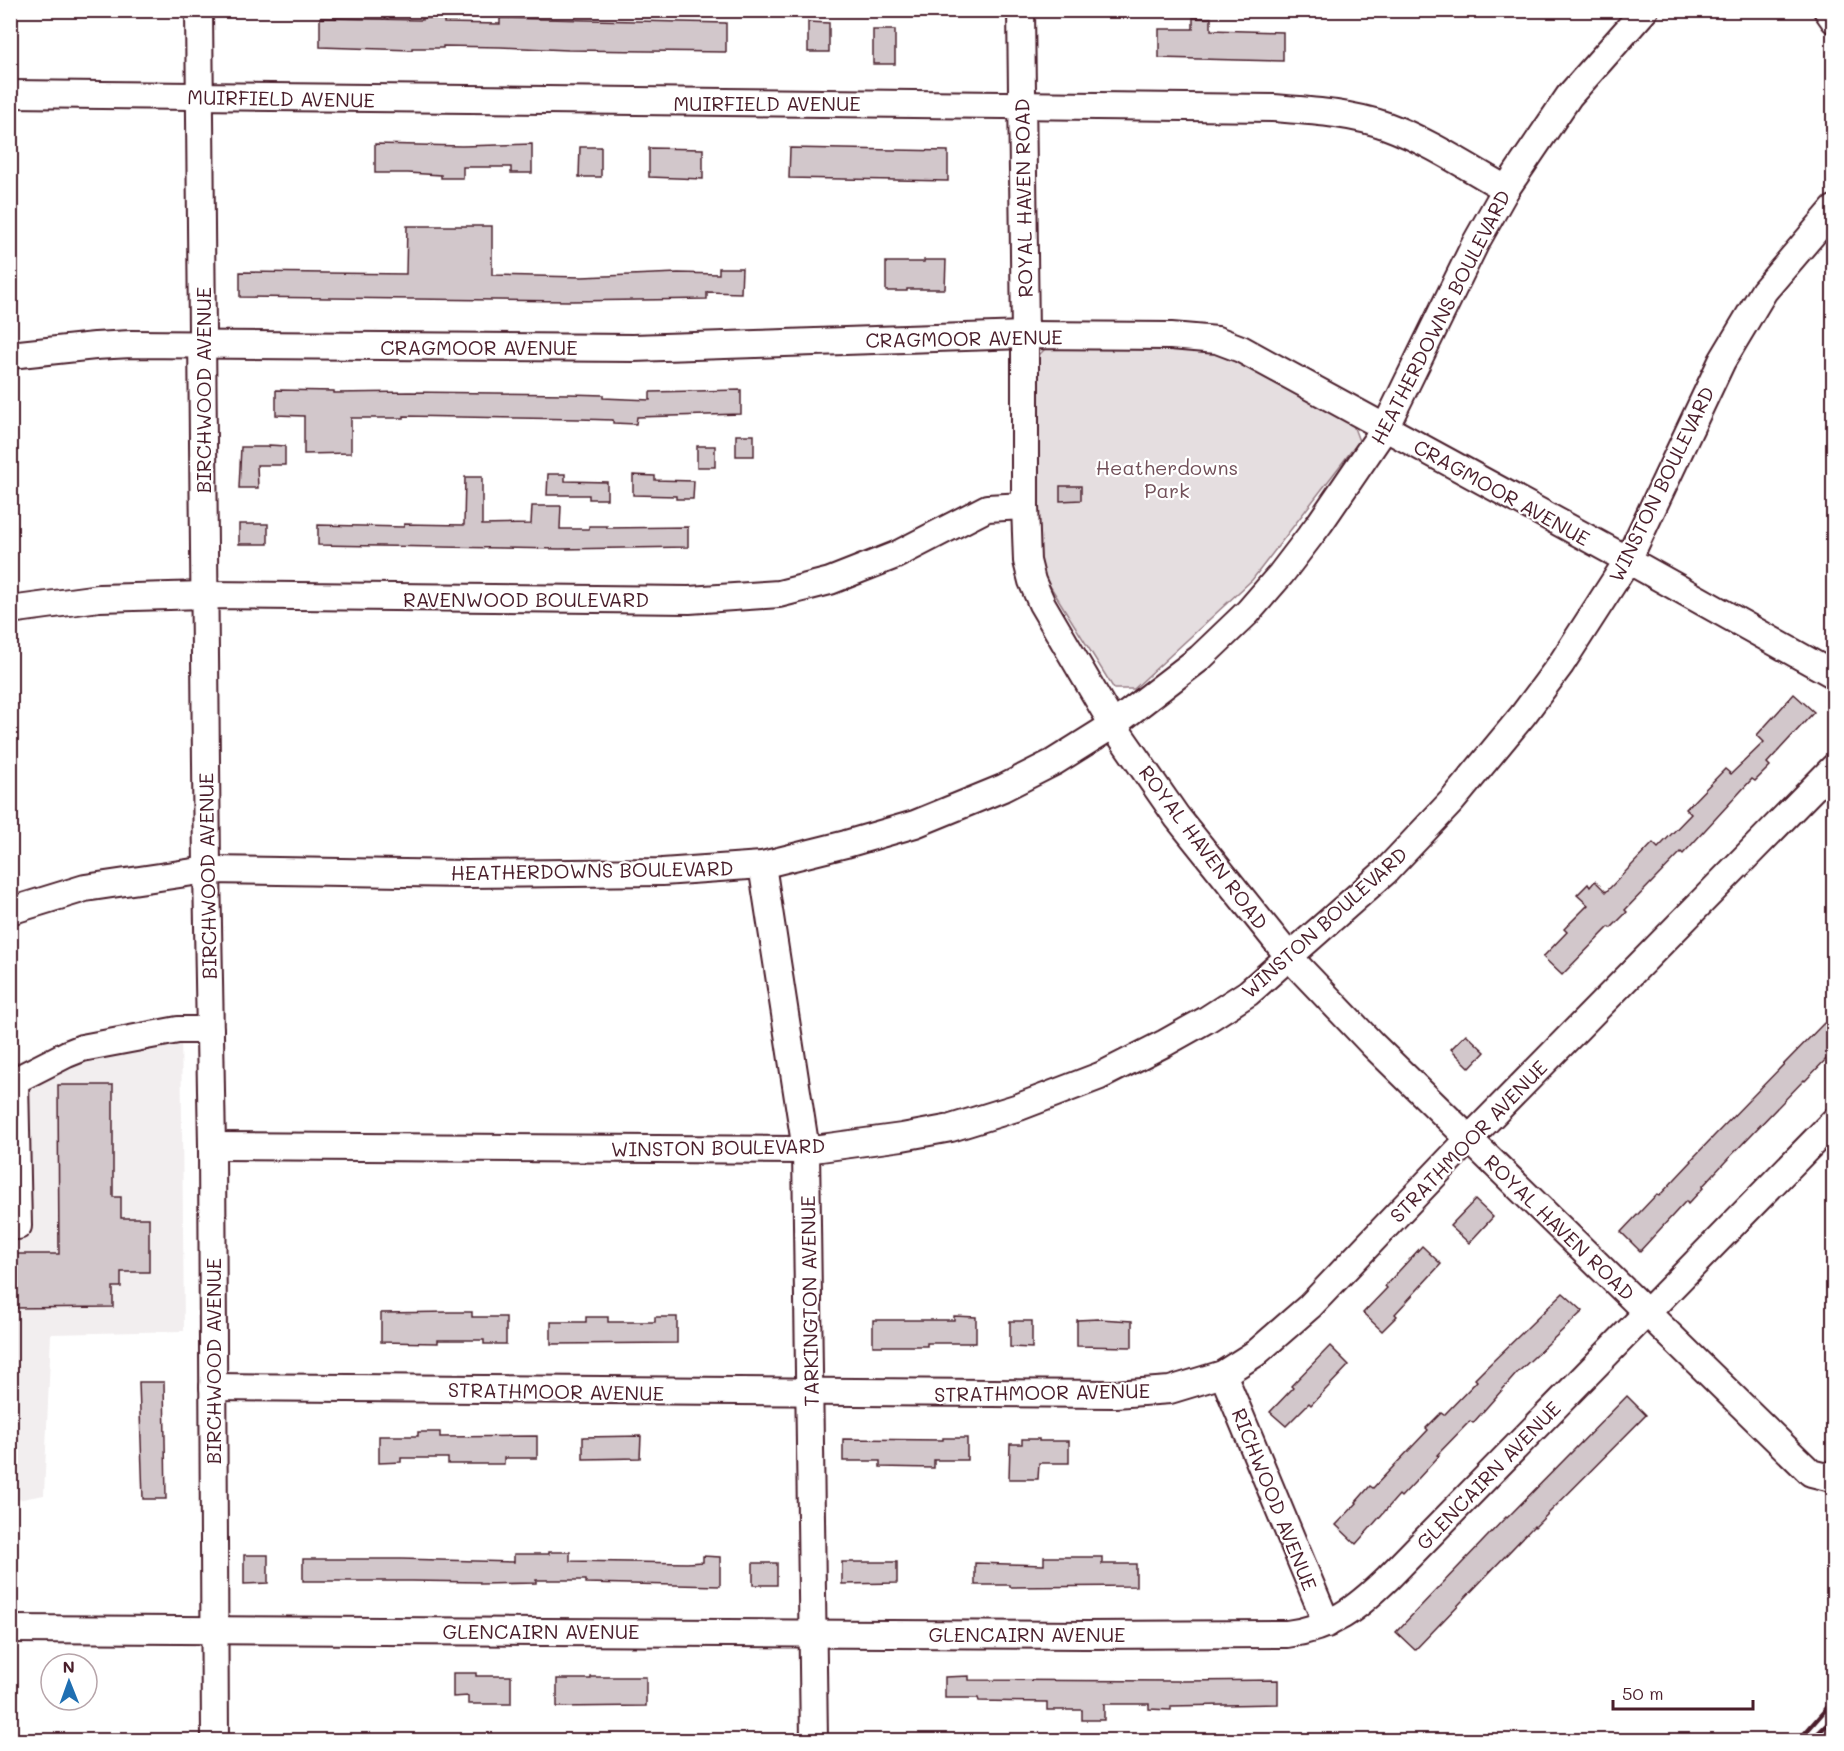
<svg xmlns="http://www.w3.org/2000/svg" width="1844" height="1751" font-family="Mali,sans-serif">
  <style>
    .built { fill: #f2eeef }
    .green { fill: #e5dee0; stroke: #987e86; stroke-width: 1.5 }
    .building { fill: #d2c7cb; stroke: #4a1f2b; stroke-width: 1.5 }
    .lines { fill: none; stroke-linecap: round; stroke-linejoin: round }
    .minor-casing { stroke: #4a1f2b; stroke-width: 30 }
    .minor { stroke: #fff; stroke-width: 26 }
    .rail { stroke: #4a1f2b; stroke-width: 4.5 }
    .labels { text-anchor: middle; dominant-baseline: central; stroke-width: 4.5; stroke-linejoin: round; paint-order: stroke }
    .street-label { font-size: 20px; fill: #4a1f2b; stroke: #fff }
    .park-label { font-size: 20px; fill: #714f58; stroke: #fff }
  </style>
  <rect width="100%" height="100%" fill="#fff"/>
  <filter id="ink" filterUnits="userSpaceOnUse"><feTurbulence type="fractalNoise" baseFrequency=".0167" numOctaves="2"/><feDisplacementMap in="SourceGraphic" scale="12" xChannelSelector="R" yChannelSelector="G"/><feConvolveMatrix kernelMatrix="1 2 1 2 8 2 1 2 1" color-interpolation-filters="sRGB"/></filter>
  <g filter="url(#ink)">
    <!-- built -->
    <path class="built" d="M 181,1018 L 184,1331 L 51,1334 L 44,1495 L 11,1501 L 11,1066 L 24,1058 L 105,1032 Z"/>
    <!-- green -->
    <path class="green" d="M 1048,346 L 1216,350 L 1353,425 L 1359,441 L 1252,580 L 1134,689 L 1114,689 L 1037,565 L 1036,358 Z"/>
    <!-- building -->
    <g class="building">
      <path d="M 320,18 L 422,20 L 422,18 L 444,18 L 444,23 L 500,24 L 500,18 L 726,23 L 726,52 L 568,50 L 500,47 L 443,46 L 443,48 L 412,48 L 412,50 L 320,47 Z"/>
      <path d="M 1193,18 L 1211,18 L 1211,30 L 1283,32 L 1283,61 L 1159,58 L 1159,29 L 1193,29 Z"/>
      <path d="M 808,22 L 829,23 L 829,52 L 808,52 Z"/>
      <rect x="873" y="30" width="22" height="34"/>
      <path d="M 375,144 L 462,146 L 532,144 L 532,173 L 511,173 L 511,167 L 463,167 L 463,178 L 441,178 L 441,175 L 408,173 L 375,173 Z"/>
      <path d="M 580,147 L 601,147 L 601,177 L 579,177 Z"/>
      <path d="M 649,148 L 703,149 L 703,179 L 649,177 Z"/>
      <path d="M 790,148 L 948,151 L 948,181 L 789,178 Z"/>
      <path d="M 407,226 L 492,226 L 492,275 L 582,277 L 678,273 L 719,274 L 719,268 L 742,268 L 741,293 L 707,292 L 707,299 L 571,301 L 240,297 L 240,272 L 406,274 Z"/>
      <path d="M 924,260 L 946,260 L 945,289 L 907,289 L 907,291 L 886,291 L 886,262 L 924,262 Z"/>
      <path d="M 276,390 L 334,391 L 334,393 L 409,392 L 569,394 L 603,395 L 603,398 L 650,400 L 650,392 L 741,390 L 741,414 L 637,417 L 636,424 L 613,423 L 613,420 L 579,419 L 404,416 L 404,418 L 351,418 L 351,453 L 304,454 L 304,416 L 276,415 Z"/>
      <rect x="736" y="435" width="18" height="21"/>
      <path d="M 269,445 L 285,446 L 285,465 L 257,465 L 258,488 L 239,488 L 241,447 L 269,447 Z"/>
      <rect x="697" y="446" width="18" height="21"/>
      <path d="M 548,474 L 565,474 L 565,481 L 607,482 L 607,499 L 589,499 L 589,495 L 547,495 Z"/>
      <path d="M 633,475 L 655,476 L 655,480 L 694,481 L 693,499 L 676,499 L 676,496 L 633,495 Z"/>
      <path d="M 465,477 L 482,477 L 482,525 L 531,524 L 532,506 L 561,506 L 560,529 L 589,529 L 589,526 L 607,526 L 607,528 L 688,527 L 688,547 L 560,549 L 318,545 L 318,525 L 404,527 L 404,524 L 464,525 Z"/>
      <path d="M 1060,486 L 1081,486 L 1081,500 L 1060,501 Z"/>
      <rect x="239" y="524" width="29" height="20"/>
      <path d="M 1794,694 L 1814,712 L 1767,763 L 1770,766 L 1755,781 L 1752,779 L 1683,854 L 1681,852 L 1625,910 L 1627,912 L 1611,928 L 1609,927 L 1562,975 L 1543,957 L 1567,932 L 1564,929 L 1588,905 L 1577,895 L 1588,884 L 1590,887 L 1595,881 L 1606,892 L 1653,843 L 1658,848 L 1691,814 L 1686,809 L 1725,769 L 1731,774 L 1764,742 L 1757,735 Z"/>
      <path d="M 1824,1023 L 1833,1032 L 1833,1052 L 1805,1081 L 1804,1080 L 1725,1162 L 1702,1187 L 1703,1188 L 1688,1204 L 1686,1201 L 1640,1251 L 1621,1232 L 1657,1194 L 1659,1196 L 1692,1161 L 1691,1160 L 1714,1136 Z"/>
      <path d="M 1466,1034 L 1485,1052 L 1470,1068 L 1451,1049 Z"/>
      <path d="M 58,1085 L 113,1085 L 113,1197 L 121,1197 L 121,1218 L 149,1218 L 149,1272 L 121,1272 L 121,1287 L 113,1287 L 113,1307 L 10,1308 L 10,1254 L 59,1254 Z"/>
      <path d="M 1475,1200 L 1493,1217 L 1469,1243 L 1450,1226 Z"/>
      <path d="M 1422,1246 L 1441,1264 L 1395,1314 L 1397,1316 L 1382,1331 L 1363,1313 L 1387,1288 L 1385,1286 Z"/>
      <path d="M 1563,1293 L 1583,1311 L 1517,1373 L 1473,1423 L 1470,1421 L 1437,1455 L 1439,1456 L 1416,1481 L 1401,1497 L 1399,1495 L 1356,1544 L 1336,1525 L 1357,1503 L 1356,1502 L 1370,1486 L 1373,1488 L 1428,1430 L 1426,1428 L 1441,1413 L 1444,1415 L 1477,1381 L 1475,1379 L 1490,1364 Z"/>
      <path d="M 450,1312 L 472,1312 L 472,1317 L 506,1317 L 506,1344 L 484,1344 L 484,1340 L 438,1340 L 438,1343 L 381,1342 L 381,1313 Z"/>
      <path d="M 954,1316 L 976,1317 L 976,1343 L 927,1343 L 927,1346 L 873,1346 L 873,1320 L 954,1320 Z"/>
      <path d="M 586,1317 L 608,1317 L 608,1322 L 655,1322 L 655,1317 L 677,1317 L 677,1343 L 551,1344 L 551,1322 L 586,1322 Z"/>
      <path d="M 1099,1319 L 1132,1321 L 1132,1347 L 1077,1346 L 1077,1320 Z"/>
      <path d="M 1010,1321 L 1032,1321 L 1032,1348 L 1010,1347 Z"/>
      <path d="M 1330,1346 L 1349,1365 L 1311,1405 L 1309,1403 L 1286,1426 L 1270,1412 L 1293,1388 L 1291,1386 Z"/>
      <path d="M 139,1382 L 164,1382 L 166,1499 L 143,1499 Z"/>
      <path d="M 1627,1396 L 1646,1415 L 1535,1527 L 1534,1526 L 1415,1650 L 1396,1632 L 1506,1517 L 1507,1518 Z"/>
      <path d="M 418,1432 L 440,1432 L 440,1437 L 537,1436 L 537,1458 L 504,1458 L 504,1464 L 448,1464 L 448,1458 L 401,1458 L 401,1462 L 379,1463 L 379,1436 L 418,1436 Z"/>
      <path d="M 641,1436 L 640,1458 L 583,1459 L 583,1437 Z"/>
      <path d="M 943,1438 L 967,1438 L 967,1460 L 934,1460 L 934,1468 L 880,1467 L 880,1461 L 843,1461 L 843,1439 L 943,1440 Z"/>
      <path d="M 1022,1439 L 1039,1439 L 1039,1441 L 1069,1441 L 1069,1463 L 1039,1463 L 1038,1479 L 1009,1479 L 1010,1444 L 1022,1444 Z"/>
      <path d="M 549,1552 L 570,1552 L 570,1561 L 687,1563 L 703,1562 L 703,1556 L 720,1557 L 720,1586 L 586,1583 L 586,1580 L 536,1580 L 536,1583 L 480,1584 L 480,1582 L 412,1581 L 303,1581 L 303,1559 L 401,1559 L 514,1562 L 514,1554 L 549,1554 Z"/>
      <path d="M 244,1555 L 268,1555 L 268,1583 L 244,1584 Z"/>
      <path d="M 1044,1557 L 1102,1557 L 1102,1564 L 1136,1564 L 1136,1586 L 1010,1587 L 1010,1585 L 975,1585 L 975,1563 L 1044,1565 Z"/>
      <path d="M 842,1562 L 897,1562 L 897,1583 L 842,1584 Z"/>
      <rect x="753" y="1563" width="24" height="22"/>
      <path d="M 453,1673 L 476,1673 L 476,1676 L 511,1676 L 511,1704 L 468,1704 L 468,1696 L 453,1697 Z"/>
      <path d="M 969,1676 L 969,1680 L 1181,1681 L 1278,1680 L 1278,1704 L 1171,1706 L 1171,1710 L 1149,1709 L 1149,1704 L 1104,1704 L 1104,1720 L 1082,1720 L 1082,1710 L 1047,1710 L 1047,1702 L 979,1701 L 978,1698 L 945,1698 L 945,1677 Z"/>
      <path d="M 591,1677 L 646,1677 L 646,1706 L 557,1707 L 557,1679 L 591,1679 Z"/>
    </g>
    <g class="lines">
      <defs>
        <g id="minor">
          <path d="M 199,10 L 207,870 L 212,1146 L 215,1740"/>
          <path d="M 1021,10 L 1025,335 L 1025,506 L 1027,561 L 1032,581 L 1042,604 L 1113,725 L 1177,817 L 1290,958 L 1373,1045 L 1811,1473 L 1827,1477 L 1834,1473"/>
          <path d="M 1827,10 L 1834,20"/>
          <path d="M 10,94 L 1273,108 C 1311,111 1350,113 1387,126 C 1428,141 1467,167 1506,189"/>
          <path d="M 10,355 L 95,346 L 131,344 L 633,348 L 1025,335 L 1171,336 L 1217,340 L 1241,349 L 1628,560 L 1834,675"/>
          <path d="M 10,610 L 99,598 L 204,595 L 689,600 L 779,594 L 830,581 L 896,555 L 987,508 L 1025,506"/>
          <path d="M 762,865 L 806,1150 L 814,1740"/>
          <path d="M 10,911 L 85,888 L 207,870 L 467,874 L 662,872 L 762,865 L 846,844 L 915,824 L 1003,788 L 1054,762 L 1113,725 L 1200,658 L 1248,612 L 1281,574 L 1320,523 L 1385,428 L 1475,244 L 1506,189 L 1569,96 L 1645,10"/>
          <path d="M 10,1083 L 67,1054 L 82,1048 L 178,1030 L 210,1030"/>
          <path d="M 212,1146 L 806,1150 L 902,1137 L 951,1128 L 1019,1107 L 1100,1076 L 1165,1043 L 1206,1020 L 1248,993 L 1385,872 L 1452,801 L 1523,715 L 1561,664 L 1628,560 L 1722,361 L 1764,291 L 1834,209"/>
          <path d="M 10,1226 L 18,1226 L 15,1081"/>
          <path d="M 1223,1374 L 1327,1624"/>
          <path d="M 213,1387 L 1115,1394 L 1170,1390 L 1223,1374 L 1256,1353 L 1310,1306 L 1469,1139 L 1834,767"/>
          <path d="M 10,1629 L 1086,1635 L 1287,1634 C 1332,1628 1356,1609 1388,1578 L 1834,1121"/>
        </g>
      </defs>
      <!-- minor casing -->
      <use href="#minor" class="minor-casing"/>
      <!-- minor -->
      <use href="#minor" class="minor"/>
      <!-- rail -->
      <g class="rail">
        <path d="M 1799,1740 L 1834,1700"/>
        <path d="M 1811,1740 L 1834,1718"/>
      </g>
    </g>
  </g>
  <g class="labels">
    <!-- street labels -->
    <g class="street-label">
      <text transform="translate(281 98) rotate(1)">MUIRFIELD AVENUE</text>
      <text x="767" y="103">MUIRFIELD AVENUE</text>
      <text transform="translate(1023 198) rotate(-91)">ROYAL HAVEN ROAD</text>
      <text transform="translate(1440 317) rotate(-63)">HEATHERDOWNS BOULEVARD</text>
      <text transform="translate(964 338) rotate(-1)">CRAGMOOR AVENUE</text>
      <text x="479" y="347">CRAGMOOR AVENUE</text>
      <text transform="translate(203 390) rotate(-90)">BIRCHWOOD AVENUE</text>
      <text transform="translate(1661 484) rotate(-64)">WINSTON BOULEVARD</text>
      <text transform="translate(1502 492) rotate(29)">CRAGMOOR AVENUE</text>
      <text x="526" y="599">RAVENWOOD BOULEVARD</text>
      <text transform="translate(1204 847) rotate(53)">ROYAL HAVEN ROAD</text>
      <text transform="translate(592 870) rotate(-1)">HEATHERDOWNS BOULEVARD</text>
      <text transform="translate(207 876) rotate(-91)">BIRCHWOOD AVENUE</text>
      <text transform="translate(1324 922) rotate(-42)">WINSTON BOULEVARD</text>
      <text transform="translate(1468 1141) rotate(-46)">STRATHMOOR AVENUE</text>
      <text transform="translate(718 1147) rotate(-1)">WINSTON BOULEVARD</text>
      <text transform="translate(1560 1227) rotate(44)">ROYAL HAVEN ROAD</text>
      <text transform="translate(809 1301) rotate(-91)">TARKINGTON AVENUE</text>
      <text transform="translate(213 1361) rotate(-90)">BIRCHWOOD AVENUE</text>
      <text transform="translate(556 1391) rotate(1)">STRATHMOOR AVENUE</text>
      <text transform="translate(1042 1392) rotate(-1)">STRATHMOOR AVENUE</text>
      <text transform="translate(1488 1475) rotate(-46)">GLENCAIRN AVENUE</text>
      <text transform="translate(1275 1499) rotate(68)">RICHWOOD AVENUE</text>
      <text x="541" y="1631">GLENCAIRN AVENUE</text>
      <text x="1027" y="1634">GLENCAIRN AVENUE</text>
    </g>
    <!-- park labels -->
    <g class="park-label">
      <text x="1167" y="467">Heatherdowns<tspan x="1167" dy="23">Park</tspan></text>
    </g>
  </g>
  <!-- margin -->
  <rect width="1844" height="1751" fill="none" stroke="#fff" stroke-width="36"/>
  <rect x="18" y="18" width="1808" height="1715" fill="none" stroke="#4a1f2b" stroke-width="2" filter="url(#ink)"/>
  <!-- north arrow -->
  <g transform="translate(69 1682) rotate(359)"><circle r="28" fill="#ffffff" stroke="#b7a5aa" stroke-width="1.5"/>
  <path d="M0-4.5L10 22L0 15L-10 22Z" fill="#1f6fb2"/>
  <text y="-9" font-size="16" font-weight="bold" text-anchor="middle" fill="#4a1f2b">N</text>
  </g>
  <!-- scale -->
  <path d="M1613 1700v9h140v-9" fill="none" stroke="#4a1f2b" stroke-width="3"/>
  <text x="1622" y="1700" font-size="18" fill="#4a1f2b" stroke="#ffffff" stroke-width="4.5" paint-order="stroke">50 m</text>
</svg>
